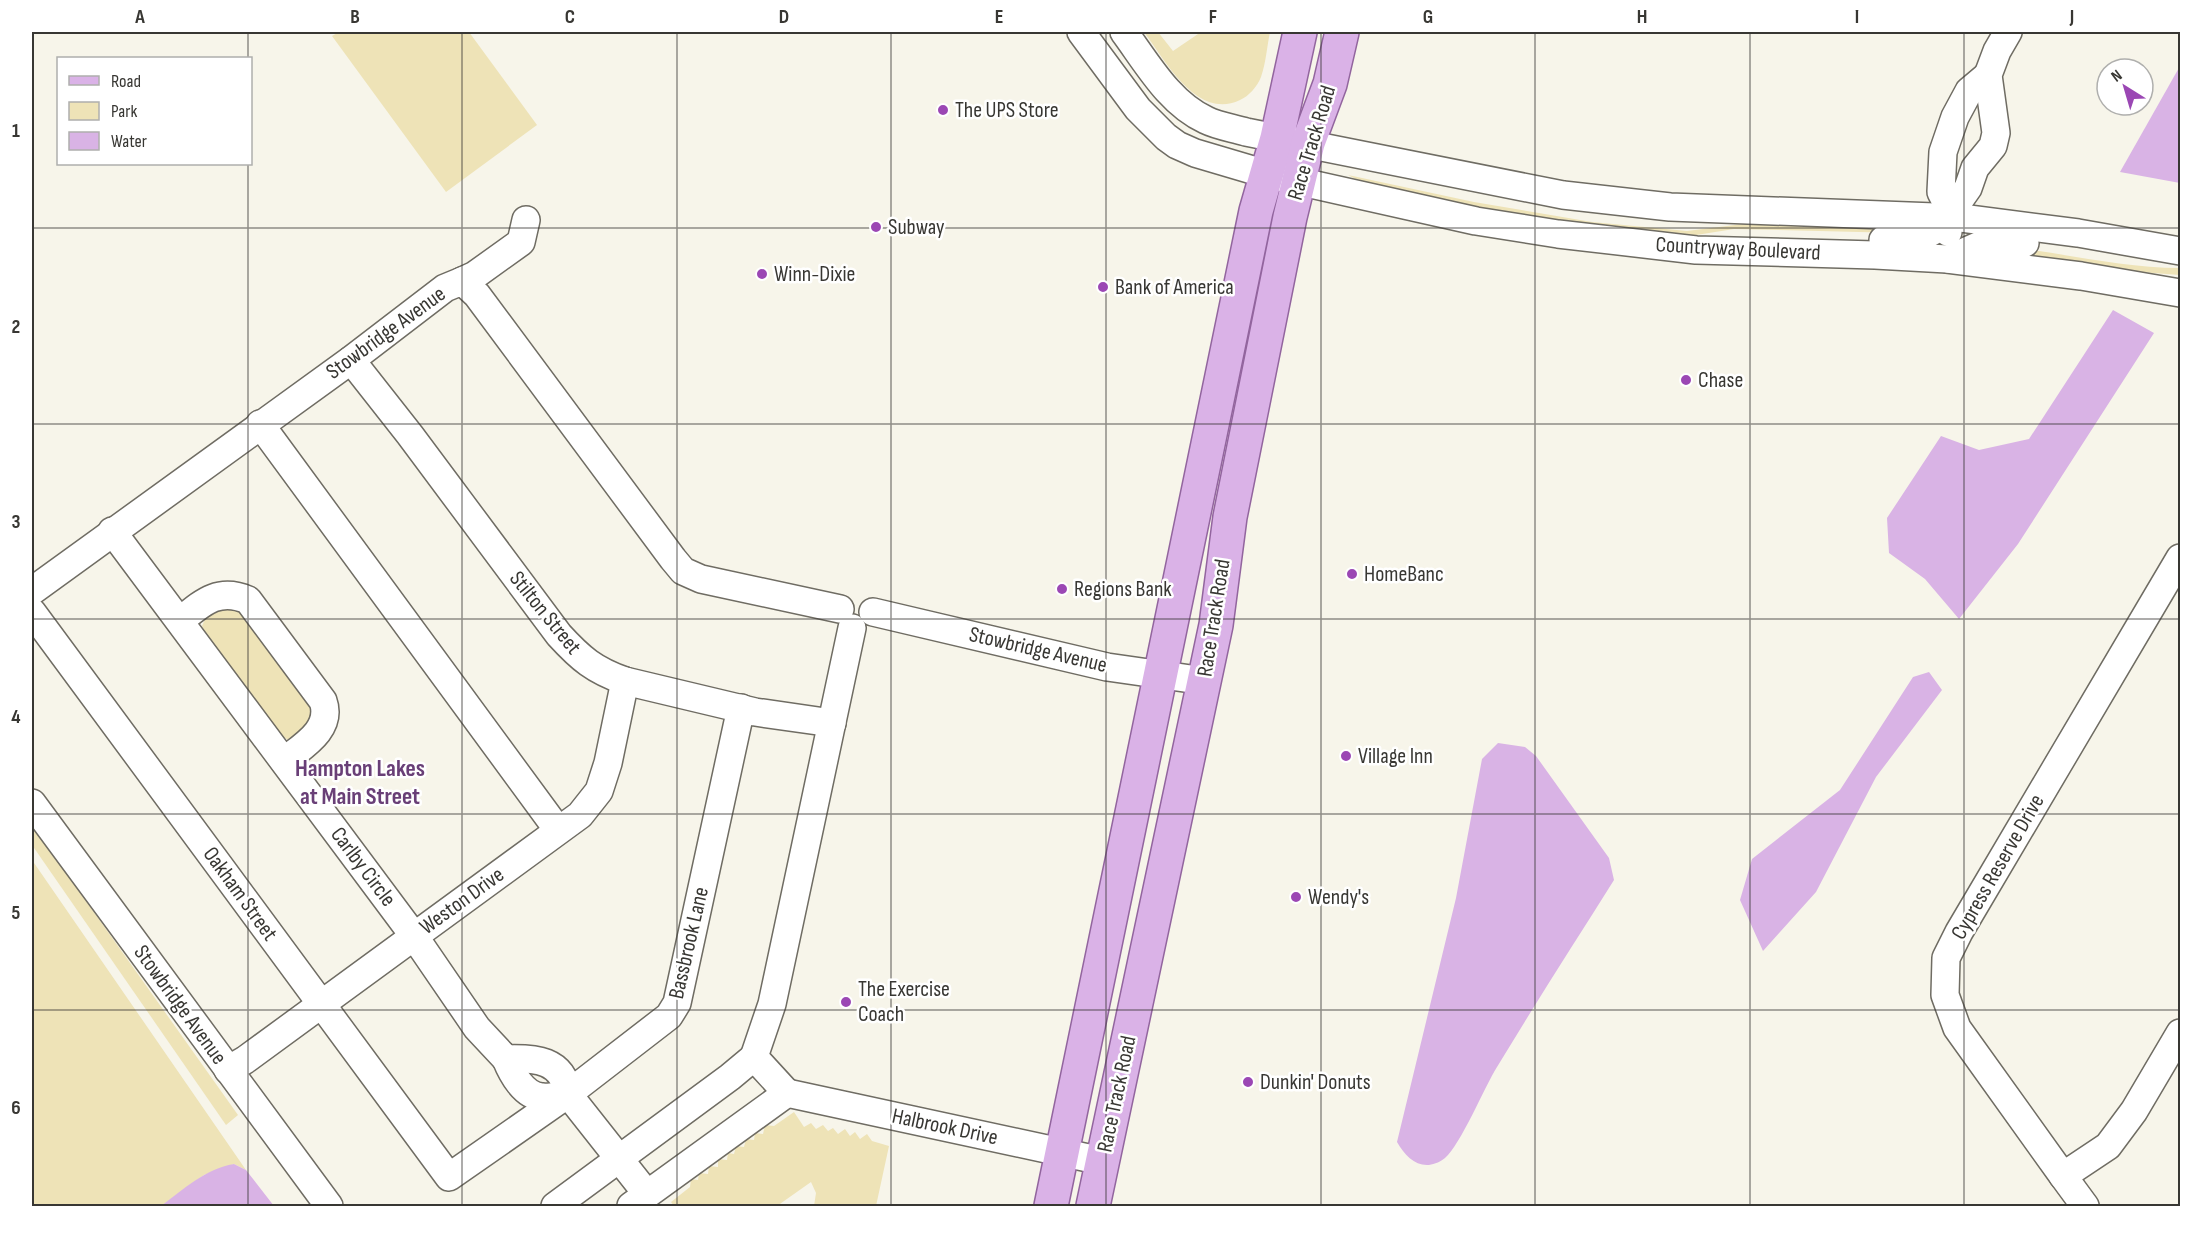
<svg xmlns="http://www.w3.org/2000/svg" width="2212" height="1238" font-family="'Sofia Sans Condensed',sans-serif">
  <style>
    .green { fill: #eee3b7 }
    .water { fill: #d9b3e5 }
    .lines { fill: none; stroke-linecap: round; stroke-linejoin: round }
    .minor-casing { stroke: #6f6c63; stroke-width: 30 }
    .major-casing { stroke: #92659e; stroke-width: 36 }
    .minor { stroke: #fff; stroke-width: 27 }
    .major { stroke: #dab2e7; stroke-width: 33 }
    .grid { fill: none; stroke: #383733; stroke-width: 1.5; stroke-opacity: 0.55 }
    .poi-dot { fill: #9b47b4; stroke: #fff; stroke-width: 2 }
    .labels { text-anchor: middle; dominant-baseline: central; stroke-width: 5; stroke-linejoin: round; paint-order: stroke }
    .poi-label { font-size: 22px; fill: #383733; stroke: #fff; text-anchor: start }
    .street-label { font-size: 22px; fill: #383733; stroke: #fff }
    .neighbourhood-label { font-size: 24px; font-weight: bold; fill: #693f77; stroke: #fff }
    .neatline { fill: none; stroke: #383733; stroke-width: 2 }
    .grid-label { font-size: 20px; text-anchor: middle; font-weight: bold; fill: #383733 }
  </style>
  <rect width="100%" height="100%" fill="#f7f5ea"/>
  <!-- green -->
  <g class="green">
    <path d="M 339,32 L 469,32 L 537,125 L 446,192 L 332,36 Z"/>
    <path d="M 1144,32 L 1158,32 L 1173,51 L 1201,32 L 1270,32 C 1267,46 1266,63 1261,77 C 1257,87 1249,96 1240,100 C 1197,121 1165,60 1144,32 Z"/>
    <path d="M 1348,175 L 1474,202 L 1592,222 L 1687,231 L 1743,224 L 1868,226 L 1900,233 L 1734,229 L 1690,236 L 1578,225 L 1446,201 L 1365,184 Z"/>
    <path d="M 2007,247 C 2064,253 2123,268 2180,268 L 2180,275 L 2140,272 L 2005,252 Z"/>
    <path d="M 224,604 L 237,606 L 316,714 L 292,740 L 288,740 L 281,735 L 204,630 L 202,626 L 206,617 Z"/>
    <path d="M 32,825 L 238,1115 L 226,1125 L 32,845 Z"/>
    <path d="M 32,860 L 246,1170 L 234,1164 L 204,1175 L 161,1206 L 32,1206 Z"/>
    <path d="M 794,1112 L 804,1127 L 811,1123 L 816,1129 L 823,1125 L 828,1131 L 833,1128 L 838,1134 L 845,1129 L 850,1136 L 855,1132 L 860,1139 L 867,1134 L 872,1141 L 889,1146 L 876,1206 L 814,1206 L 816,1193 L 811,1182 L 777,1206 L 674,1206 L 671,1202 L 690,1187 L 691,1179 L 698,1180 L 699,1173 L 708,1174 L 709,1166 L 718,1167 L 718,1159 L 727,1160 L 728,1153 L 734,1154 L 736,1146 L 744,1147 L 746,1139 L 754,1140 L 755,1133 L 763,1134 L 765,1125 L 774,1126 Z"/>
  </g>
  <!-- water -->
  <g class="water">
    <path d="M 2180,66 L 2180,183 L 2120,172 Z"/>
    <path d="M 2113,310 L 2154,333 L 2018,544 L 1959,619 L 1925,579 L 1889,553 L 1887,518 L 1941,436 L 1979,450 L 2029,439 Z"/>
    <path d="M 1929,672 L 1942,690 L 1876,777 L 1816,892 L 1763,951 L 1740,900 L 1752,859 L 1840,790 L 1913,677 Z"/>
    <path d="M 1498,743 L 1525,747 L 1536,756 L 1609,858 L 1614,880 C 1575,942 1535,1004 1497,1067 C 1484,1088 1461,1144 1445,1158 C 1424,1174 1407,1160 1397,1142 L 1456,898 L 1482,759 Z"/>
    <path d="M 234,1164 L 246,1170 L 274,1206 L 161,1206 C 184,1189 205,1169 234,1164 Z"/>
  </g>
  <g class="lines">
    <defs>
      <g id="minor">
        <path d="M 1081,32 L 1138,109 L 1166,137 L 1177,145 L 1195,153 L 1266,174 L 1476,221 L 1558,234 L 1696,250 L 1875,255 L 1947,259 L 2081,276 L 2180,293"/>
        <path d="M 1124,32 C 1147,63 1169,103 1206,120 C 1218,126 1233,128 1246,132 L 1563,195 L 1670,207 L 1961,218 L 2078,233 L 2180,251"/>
        <path d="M 1949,208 L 1961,198 L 1968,188 L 1975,168 L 1993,146 L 1996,133 L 1988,75 L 1997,51 L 2008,32"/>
        <path d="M 1948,232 L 1949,208 L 1941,192 L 1943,152 L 1955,117 L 1969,91 L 1988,75"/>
        <path d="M 1883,240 C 1914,241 1928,240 1949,217"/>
        <path d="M 1948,259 L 1989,241 L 2025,243"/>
        <path d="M 462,281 L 475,275 L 521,242 L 526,220"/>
        <path d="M 351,360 L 410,435 L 559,635 C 581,659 594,670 625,681 L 755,712 L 832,723"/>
        <path d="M 260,424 L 558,830"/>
        <path d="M 112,531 L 414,936 L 477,1028 L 506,1059 C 535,1058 563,1059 568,1094 L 647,1194"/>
        <path d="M 2180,558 L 1959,932 L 1946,958 L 1945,995 L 1957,1028 L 2063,1176 L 2108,1146 L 2134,1111 L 2180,1033"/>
        <path d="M 32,591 L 351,360 L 445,288 L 462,281 L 477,295 L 673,559 L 683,571 L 701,579 L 840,609"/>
        <path d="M 32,612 L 449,1177 L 568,1094 L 669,1016 L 677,1003 L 741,708"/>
        <path d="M 873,612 L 1107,667 L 1205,681"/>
        <path d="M 180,621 C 202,603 218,587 248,600 L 323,701 C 333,729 303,746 284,761"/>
        <path d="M 32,803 L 329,1206"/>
        <path d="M 506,1059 C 512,1074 524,1096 542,1097 C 550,1098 559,1095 567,1094"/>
        <path d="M 228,1070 L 245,1060 L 580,815 L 599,791 L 608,763 L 625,681"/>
        <path d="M 787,1093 L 754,1057 L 772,1004 L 852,628"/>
        <path d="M 787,1093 L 1102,1161"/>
        <path d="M 2063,1176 L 2085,1206"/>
        <path d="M 555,1206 L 730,1077 L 754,1057"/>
        <path d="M 631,1206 L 787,1093"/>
      </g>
      <g id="major">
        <path d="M 1051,1206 L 1256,211 L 1277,138 L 1300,32"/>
        <path d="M 1093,1206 L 1216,625 L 1230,517 L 1290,217 L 1308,143 L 1330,84 L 1342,32"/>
      </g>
    </defs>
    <!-- minor casing -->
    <use href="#minor" class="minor-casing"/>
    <!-- major casing -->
    <use href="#major" class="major-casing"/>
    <!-- minor -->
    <use href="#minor" class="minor"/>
    <!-- major -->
    <use href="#major" class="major"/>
  </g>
  <!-- grid -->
  <path class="grid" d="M 248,32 L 248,58M 462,32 L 462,1206M 677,32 L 677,1206M 891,32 L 891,1206M 1106,32 L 1106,1206M 1321,32 L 1321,1206M 1535,32 L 1535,1206M 1750,32 L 1750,1206M 1964,32 L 1964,1206M 248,164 L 248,1206M 32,228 L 2180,228M 32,424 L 2180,424M 32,619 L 2180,619M 32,814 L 2180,814M 32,1010 L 2180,1010"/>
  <!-- markers -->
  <g class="poi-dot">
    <circle cx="943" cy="110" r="6"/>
    <circle cx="876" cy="227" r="6"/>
    <circle cx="762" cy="274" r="6"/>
    <circle cx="1103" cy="287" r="6"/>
    <circle cx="1686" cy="380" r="6"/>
    <circle cx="1352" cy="574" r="6"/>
    <circle cx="1062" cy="589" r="6"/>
    <circle cx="1346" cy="756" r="6"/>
    <circle cx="1296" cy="897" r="6"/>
    <circle cx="846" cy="1002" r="6"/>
    <circle cx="1248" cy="1082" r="6"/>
  </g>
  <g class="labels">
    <!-- poi labels -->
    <g class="poi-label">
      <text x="955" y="110">The UPS Store</text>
      <text x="888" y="227">Subway</text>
      <text x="774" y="274">Winn-Dixie</text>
      <text x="1115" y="287">Bank of America</text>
      <text x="1698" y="380">Chase</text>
      <text x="1364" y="574">HomeBanc</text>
      <text x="1074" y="589">Regions Bank</text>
      <text x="1358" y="756">Village Inn</text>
      <text x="1308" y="897">Wendy's</text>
      <text x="858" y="989">The Exercise<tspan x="858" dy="25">Coach</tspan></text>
      <text x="1260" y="1082">Dunkin' Donuts</text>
    </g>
    <!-- street labels -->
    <g class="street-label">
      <text transform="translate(1312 143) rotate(-73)">Race Track Road</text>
      <text transform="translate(1738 249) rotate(3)">Countryway Boulevard</text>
      <text transform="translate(386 333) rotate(-36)">Stowbridge Avenue</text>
      <text transform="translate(545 613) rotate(51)">Stilton Street</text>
      <text transform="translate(1214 618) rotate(-81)">Race Track Road</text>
      <text transform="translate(1038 650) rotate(13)">Stowbridge Avenue</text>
      <text transform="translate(363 867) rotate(53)">Carlby Circle</text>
      <text transform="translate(1998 867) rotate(-60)">Cypress Reserve Drive</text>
      <text transform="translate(240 894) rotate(54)">Oakham Street</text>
      <text transform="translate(462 901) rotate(-36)">Weston Drive</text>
      <text transform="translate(689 943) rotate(-77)">Bassbrook Lane</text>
      <text transform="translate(180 1005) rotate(54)">Stowbridge Avenue</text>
      <text transform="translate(1117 1094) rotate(-78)">Race Track Road</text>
      <text transform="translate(945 1127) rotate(12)">Halbrook Drive</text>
    </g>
    <!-- neighbourhood labels -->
    <g class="neighbourhood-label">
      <text x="360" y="768">Hampton Lakes<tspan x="360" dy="28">at Main Street</tspan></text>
    </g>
  </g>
  <!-- border -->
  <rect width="2212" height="1238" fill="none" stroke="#ffffff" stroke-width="66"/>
  <!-- legend -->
  <rect x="57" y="57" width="195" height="108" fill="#ffffff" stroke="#afafad" stroke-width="1.5"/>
  <rect x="69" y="76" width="30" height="9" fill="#dab2e7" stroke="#afafad" stroke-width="1.5"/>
  <text x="111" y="87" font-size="18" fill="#383733">Road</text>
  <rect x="69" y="102" width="30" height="18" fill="#eee3b7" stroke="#afafad" stroke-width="1.5"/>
  <text x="111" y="117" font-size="18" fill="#383733">Park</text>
  <rect x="69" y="132" width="30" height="18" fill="#d9b3e5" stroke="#afafad" stroke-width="1.5"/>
  <text x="111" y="147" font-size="18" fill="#383733">Water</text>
  <!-- north arrow -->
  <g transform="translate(2125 87) rotate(323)"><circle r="28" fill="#ffffff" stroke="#afafad" stroke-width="1.5"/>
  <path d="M0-4.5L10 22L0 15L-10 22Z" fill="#9b47b4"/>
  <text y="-9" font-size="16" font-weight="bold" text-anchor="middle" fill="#383733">N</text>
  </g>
  <rect x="33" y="33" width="2146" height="1172" class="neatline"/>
  <g class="grid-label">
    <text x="140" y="23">A</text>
    <text x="355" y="23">B</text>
    <text x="570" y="23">C</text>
    <text x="784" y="23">D</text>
    <text x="999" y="23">E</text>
    <text x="1213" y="23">F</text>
    <text x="1428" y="23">G</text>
    <text x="1642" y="23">H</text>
    <text x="1857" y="23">I</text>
    <text x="2072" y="23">J</text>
    <text x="16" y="137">1</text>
    <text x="16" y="333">2</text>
    <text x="16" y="528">3</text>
    <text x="16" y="723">4</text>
    <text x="16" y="919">5</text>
    <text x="16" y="1114">6</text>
  </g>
</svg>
